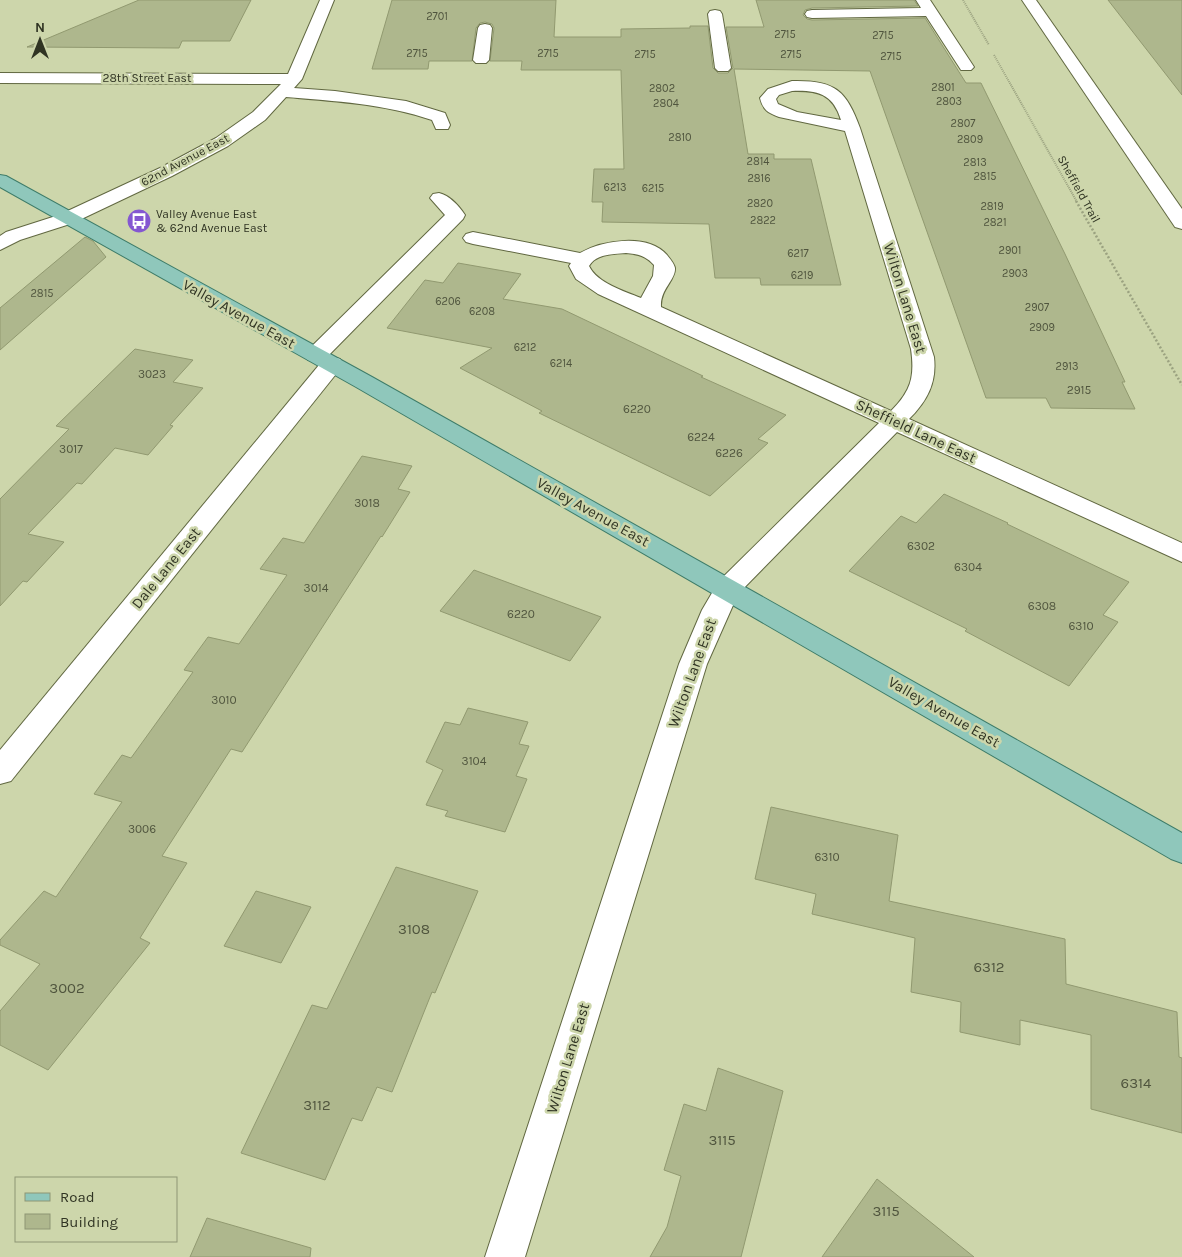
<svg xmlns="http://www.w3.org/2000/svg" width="1182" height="1257" font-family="Karla,sans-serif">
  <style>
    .building { fill: #aeb78d; stroke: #919970 }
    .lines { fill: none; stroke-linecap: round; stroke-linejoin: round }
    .minor-casing { stroke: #616841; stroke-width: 2 }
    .major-casing { stroke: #3e7c69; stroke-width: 2 }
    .path-far1 { stroke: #9ba280; stroke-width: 2; stroke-dasharray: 1 1; stroke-linecap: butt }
    .path { stroke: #9ba280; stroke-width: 2.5; stroke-dasharray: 2 2; stroke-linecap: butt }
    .minor { fill: #fff; fill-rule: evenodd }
    .major { fill: #8fc7bb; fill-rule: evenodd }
    .labels { text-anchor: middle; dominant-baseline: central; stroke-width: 5; stroke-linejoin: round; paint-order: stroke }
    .far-number-label { font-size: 11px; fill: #50553e }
    .far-street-label { font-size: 12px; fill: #303423; stroke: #cdd6ab }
    .far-poi-label { font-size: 12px; fill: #303423; stroke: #cdd6ab; text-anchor: start }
    .number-label { font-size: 12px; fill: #50553e }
    .street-label { font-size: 15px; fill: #303423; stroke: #cdd6ab }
    .near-number-label { font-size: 15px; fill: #50553e }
  </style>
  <rect width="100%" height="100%" fill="#cdd6ab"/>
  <!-- building -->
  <g class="building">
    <path d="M 139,0 L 251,0 L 230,41 L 182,41 L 179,48 L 27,47 Z"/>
    <path d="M 392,0 L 556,0 L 554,37 L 621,37 L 621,29 L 690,28 L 690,26 L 708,26 L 713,68 L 718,73 L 728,73 L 733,68 L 726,27 L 764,27 L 756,0 L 914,0 L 918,6 L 812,8 L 805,10 L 803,15 L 807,19 L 812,20 L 925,18 L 966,83 L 981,83 L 1065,254 L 1125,382 L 1122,382 L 1135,409 L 1051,408 L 1046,398 L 986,398 L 870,71 L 734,69 L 748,154 L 774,154 L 774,159 L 811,159 L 841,285 L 761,285 L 760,278 L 715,278 L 709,224 L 602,222 L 603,202 L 592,202 L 594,169 L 624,169 L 621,70 L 521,70 L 522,61 L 490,61 L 494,28 L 492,24 L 485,22 L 480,23 L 476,28 L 472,61 L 429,61 L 428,69 L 372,69 Z"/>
    <path d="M 1108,0 L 1182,0 L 1182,95 Z"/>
    <path d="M 85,237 L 93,241 L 106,257 L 0,350 L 0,308 Z"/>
    <path d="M 458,263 L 521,274 L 503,299 L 562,309 L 703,376 L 701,377 L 786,415 L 758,439 L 768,443 L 710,496 L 539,413 L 542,411 L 460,368 L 492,348 L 387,328 L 425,280 L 443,283 Z"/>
    <path d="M 135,349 L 193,360 L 173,382 L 203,388 L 170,425 L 173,426 L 148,455 L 115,448 L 82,484 L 77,483 L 28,534 L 64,542 L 27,582 L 23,581 L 0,606 L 0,499 L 69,429 L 56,426 Z"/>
    <path d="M 362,456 L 412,466 L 398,489 L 410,492 L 382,537 L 381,536 L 242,752 L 231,749 L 162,856 L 187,863 L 140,938 L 150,943 L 48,1070 L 0,1045 L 0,1011 L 40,964 L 0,945 L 0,940 L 44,891 L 56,897 L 122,802 L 94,794 L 122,755 L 131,758 L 193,672 L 184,670 L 208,637 L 239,644 L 287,575 L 260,569 L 283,538 L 304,543 Z"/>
    <path d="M 944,494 L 1008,523 L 1007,524 L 1129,582 L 1103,615 L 1118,622 L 1069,686 L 965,631 L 967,629 L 849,571 L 901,516 L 916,523 Z"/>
    <path d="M 474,570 L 601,617 L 570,661 L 440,611 Z"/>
    <path d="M 468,708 L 528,722 L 519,744 L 529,746 L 516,776 L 527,779 L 505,832 L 445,816 L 448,811 L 426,805 L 443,770 L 426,762 L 445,722 L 460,725 Z"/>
    <path d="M 771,807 L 898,835 L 889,901 L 1065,939 L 1066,984 L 1177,1012 L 1179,1057 L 1182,1058 L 1182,1133 L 1091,1109 L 1091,1035 L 1020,1020 L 1020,1045 L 960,1032 L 961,1002 L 911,992 L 915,938 L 812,914 L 816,894 L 755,879 Z"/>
    <path d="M 396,867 L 478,891 L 435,993 L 432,992 L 392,1092 L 377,1087 L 362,1121 L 352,1118 L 325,1180 L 241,1153 L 312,1005 L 327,1009 Z"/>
    <path d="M 256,891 L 311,907 L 281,963 L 224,946 Z"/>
    <path d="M 718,1068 L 783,1091 L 741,1257 L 650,1257 L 667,1227 L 681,1176 L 664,1170 L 684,1104 L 706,1111 Z"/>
    <path d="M 877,1179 L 974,1257 L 822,1257 Z"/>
    <path d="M 207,1218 L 311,1248 L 310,1257 L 190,1257 Z"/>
  </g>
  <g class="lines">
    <defs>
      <g id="minor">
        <path d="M 320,0 L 334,0 L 302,79 L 294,88 L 335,91 L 406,101 L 445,113 L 450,125 L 448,129 L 436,129 L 432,120 C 385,104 335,101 286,97 L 265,120 L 228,146 L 172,176 L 73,223 L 20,240 L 0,250 L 0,236 L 6,232 L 59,215 L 160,168 L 216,138 L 253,112 L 281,84 L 0,83 L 0,73 L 288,74 Z"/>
        <path d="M 916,0 L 930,0 L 974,67 L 971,70 L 961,70 L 926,16 L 812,18 L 807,17 L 805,14 L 807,11 L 812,10 L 921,8 Z"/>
        <path d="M 1022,0 L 1036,0 L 1182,209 L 1182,229 L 1175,227 Z"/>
        <path d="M 715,10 L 720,11 L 722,14 L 731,68 L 728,71 L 718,71 L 715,68 L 708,14 L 710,11 Z"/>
        <path d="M 485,24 L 490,25 L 492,28 L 489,60 L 486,63 L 476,63 L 473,60 L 478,28 L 480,25 Z"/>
        <path d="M 792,81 C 835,80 846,90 860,128 L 934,357 C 937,383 927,401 909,419 L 1182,543 L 1182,562 L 897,432 L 738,594 L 707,664 L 525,1257 L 485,1257 L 679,664 L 702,610 L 719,581 L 879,423 L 598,294 L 576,279 L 569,266 L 571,263 L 473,244 L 466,242 L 463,238 L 466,234 L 473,232 L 580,253 C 603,240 648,233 667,255 C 670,259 674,263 675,268 C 676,280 660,289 661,307 L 891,411 C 911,391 915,377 911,349 L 845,131 L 779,117 C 768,113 763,110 760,98 L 768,89 ZM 792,91 C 818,90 833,94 841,120 L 797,112 L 778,104 L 776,99 L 779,95 ZM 626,253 C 638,254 646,256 654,265 L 653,276 L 641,298 C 624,291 597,283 589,266 C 596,254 613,254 626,253 Z"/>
        <path d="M 439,193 C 449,195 459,206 465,215 L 463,219 L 324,360 L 316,361 L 308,360 L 305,355 L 308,350 L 445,215 L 430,198 L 433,194 Z"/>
        <path d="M 332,357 L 340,359 L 343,364 L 340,369 L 11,781 L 0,784 L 0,750 L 324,359 Z"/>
      </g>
      <path id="major" d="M 0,175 L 6,176 L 372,377 L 1182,833 L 1182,863 L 1171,859 L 356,387 L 0,187 Z"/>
    </defs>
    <!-- minor casing -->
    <use href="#minor" class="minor-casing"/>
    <!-- major casing -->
    <use href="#major" class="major-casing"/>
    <!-- path-far1 -->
    <g class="path-far1">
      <path d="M 963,0 L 989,45"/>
      <path d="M 994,55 L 1077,202"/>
    </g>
    <!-- path -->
    <path class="path" d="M 1076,201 L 1182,385"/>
    <!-- minor -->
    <use href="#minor" class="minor"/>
    <!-- major -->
    <use href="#major" class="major"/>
  </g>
  <!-- icons -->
  <defs>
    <symbol id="bus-disc" viewBox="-11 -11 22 22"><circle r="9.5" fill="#8457d1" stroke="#cdd6ab"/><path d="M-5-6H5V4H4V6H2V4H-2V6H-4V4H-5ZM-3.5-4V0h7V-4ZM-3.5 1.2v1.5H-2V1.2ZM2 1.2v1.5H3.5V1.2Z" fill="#fff"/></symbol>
  </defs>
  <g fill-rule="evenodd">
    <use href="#bus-disc" x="125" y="207" width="28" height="28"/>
  </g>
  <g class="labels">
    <!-- far-number labels -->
    <g class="far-number-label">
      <text x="437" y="16">2701</text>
      <text x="785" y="34">2715</text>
      <text x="883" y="35">2715</text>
      <text x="417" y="53">2715</text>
      <text x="548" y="53">2715</text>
      <text x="645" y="54">2715</text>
      <text x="791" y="54">2715</text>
      <text x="891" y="56">2715</text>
      <text x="943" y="87">2801</text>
      <text x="662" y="88">2802</text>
      <text x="949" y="101">2803</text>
      <text x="666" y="103">2804</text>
      <text x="963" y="123">2807</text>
      <text x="680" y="137">2810</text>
      <text x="970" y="139">2809</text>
      <text x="758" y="161">2814</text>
      <text x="975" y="162">2813</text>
      <text x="985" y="176">2815</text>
      <text x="759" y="178">2816</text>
      <text x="615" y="187">6213</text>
      <text x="653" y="188">6215</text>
      <text x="760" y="203">2820</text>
      <text x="992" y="206">2819</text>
      <text x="763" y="220">2822</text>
      <text x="995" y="222">2821</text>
      <text x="1010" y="250">2901</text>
      <text x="798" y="253">6217</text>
      <text x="1015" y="273">2903</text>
      <text x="802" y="275">6219</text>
      <text x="42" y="293">2815</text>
      <text x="448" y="301">6206</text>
      <text x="1037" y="307">2907</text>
      <text x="482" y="311">6208</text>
      <text x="1042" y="327">2909</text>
      <text x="525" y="347">6212</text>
      <text x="561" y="363">6214</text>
      <text x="1067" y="366">2913</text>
    </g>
    <!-- far-street labels -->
    <g class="far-street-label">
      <text x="147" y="78">28th Street East</text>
      <text transform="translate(185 160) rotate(-28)">62nd Avenue East</text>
      <text transform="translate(1079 189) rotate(61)">Sheffield Trail</text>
    </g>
    <!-- far-poi labels -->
    <g class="far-poi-label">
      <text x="156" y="214">Valley Avenue East<tspan x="156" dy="14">&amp; 62nd Avenue East</tspan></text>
    </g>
    <!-- number labels -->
    <g class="number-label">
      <text x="152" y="374">3023</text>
      <text x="1079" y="390">2915</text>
      <text x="637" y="409">6220</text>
      <text x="701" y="437">6224</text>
      <text x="71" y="449">3017</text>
      <text x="729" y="453">6226</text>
      <text x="367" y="503">3018</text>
      <text x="921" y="546">6302</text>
      <text x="968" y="567">6304</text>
      <text x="316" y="588">3014</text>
      <text x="1042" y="606">6308</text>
      <text x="521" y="614">6220</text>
      <text x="1081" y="626">6310</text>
      <text x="224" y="700">3010</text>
      <text x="474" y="761">3104</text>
      <text x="142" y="829">3006</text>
      <text x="827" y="857">6310</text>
    </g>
    <!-- street labels -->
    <g class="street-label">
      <text transform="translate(905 298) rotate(73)">Wilton Lane East</text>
      <text transform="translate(239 314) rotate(29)">Valley Avenue East</text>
      <text transform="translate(916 431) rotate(25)">Sheffield Lane East</text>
      <text transform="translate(593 512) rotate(29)">Valley Avenue East</text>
      <text transform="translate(166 568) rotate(-51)">Dale Lane East</text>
      <text transform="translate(692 673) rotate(-70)">Wilton Lane East</text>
      <text transform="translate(944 712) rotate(30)">Valley Avenue East</text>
      <text transform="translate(568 1058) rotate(-73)">Wilton Lane East</text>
    </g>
    <!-- near-number labels -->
    <g class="near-number-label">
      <text x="414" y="929">3108</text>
      <text x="989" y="967">6312</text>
      <text x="67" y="988">3002</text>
      <text x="1136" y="1083">6314</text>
      <text x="317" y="1105">3112</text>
      <text x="722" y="1140">3115</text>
      <text x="886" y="1211">3115</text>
    </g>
  </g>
  <!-- legend -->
  <rect x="15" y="1177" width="162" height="65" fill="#cdd6ab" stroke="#8e9575"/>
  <rect x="25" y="1193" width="25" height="8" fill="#8fc7bb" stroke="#8e9575"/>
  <text x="60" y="1202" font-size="15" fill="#303423">Road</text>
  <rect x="25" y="1214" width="25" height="15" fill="#aeb78d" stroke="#8e9575"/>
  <text x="60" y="1227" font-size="15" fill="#303423">Building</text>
  <!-- north arrow -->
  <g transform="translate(40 40)" stroke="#cdd6ab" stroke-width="4" paint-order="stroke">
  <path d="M0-4L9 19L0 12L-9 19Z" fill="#303423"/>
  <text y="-8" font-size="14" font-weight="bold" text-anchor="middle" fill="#303423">N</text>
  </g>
</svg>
